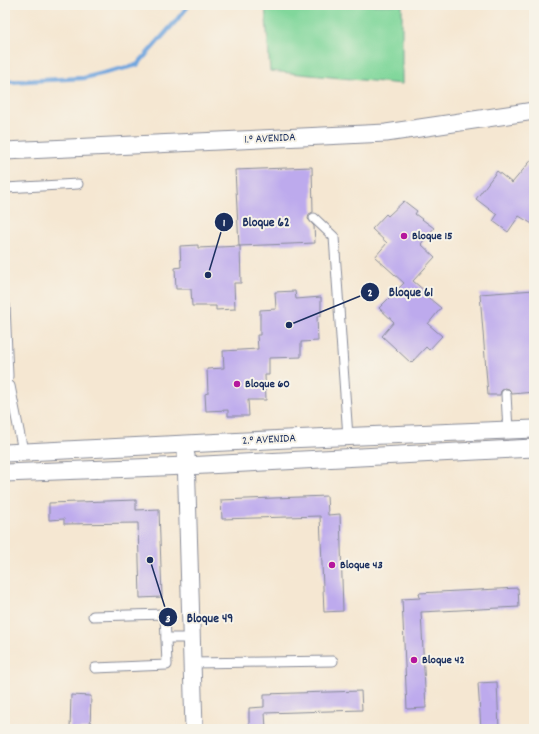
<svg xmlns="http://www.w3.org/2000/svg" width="539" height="734" font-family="Dekko,sans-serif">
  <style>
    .green { fill: #81d79b; stroke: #4e837c }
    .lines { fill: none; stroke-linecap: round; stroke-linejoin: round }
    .stream { stroke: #71a6de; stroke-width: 4.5 }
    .building { fill: #bdaaed }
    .lane-casing { stroke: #888b98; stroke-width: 11 }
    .street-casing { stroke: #888b98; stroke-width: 19 }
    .lane { stroke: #fff; stroke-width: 9 }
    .street { stroke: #fff; stroke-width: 17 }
    .poi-dot { fill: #b5179e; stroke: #f7f3e8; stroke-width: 1.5 }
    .labels { text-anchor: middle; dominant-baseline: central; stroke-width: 4; stroke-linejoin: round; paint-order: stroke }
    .street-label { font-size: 12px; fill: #1b2f5e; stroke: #f7f3e8 }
    .poi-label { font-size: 12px; font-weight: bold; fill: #1b2f5e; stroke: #f7f3e8; text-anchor: start }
    .leader { fill: none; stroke: #1b2f5e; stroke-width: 1.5 }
    .callout-dot { fill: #1b2f5e; stroke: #f7f3e8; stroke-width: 1.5 }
    .mark-label { font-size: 12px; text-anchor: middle; font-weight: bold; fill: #fff }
    .callout-label { font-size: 13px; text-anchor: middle; font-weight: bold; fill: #1b2f5e; stroke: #f7f3e8; stroke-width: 4; stroke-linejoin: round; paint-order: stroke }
  </style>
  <rect width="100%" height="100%" fill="#f7f3e8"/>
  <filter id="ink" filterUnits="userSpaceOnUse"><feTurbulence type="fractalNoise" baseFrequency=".025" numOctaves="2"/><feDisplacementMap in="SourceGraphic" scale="8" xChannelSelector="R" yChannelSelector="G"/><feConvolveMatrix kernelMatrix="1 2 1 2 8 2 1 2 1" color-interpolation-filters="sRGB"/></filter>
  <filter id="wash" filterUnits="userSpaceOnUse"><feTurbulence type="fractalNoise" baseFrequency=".012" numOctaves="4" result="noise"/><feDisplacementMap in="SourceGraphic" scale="16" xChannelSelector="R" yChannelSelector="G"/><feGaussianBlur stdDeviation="0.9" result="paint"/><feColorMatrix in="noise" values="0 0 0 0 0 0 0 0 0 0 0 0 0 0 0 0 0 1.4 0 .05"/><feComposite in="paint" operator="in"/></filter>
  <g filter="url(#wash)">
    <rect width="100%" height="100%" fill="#f5e7d2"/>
    <!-- green -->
    <path class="green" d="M 265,5 L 402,5 L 402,84 L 270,71 Z"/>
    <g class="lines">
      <!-- stream -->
      <path class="stream" d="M 5,82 L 84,78 L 137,65 L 176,21 L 189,5"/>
    </g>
    <g id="blocks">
      <!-- building -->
      <g class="building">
        <path d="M 534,157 L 534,225 L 519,216 L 508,232 L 493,221 L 497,215 L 476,199 L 497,171 L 512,183 Z"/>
        <path d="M 312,167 L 313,212 L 309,214 L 308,219 L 314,226 L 315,243 L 239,246 L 235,170 Z"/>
        <path d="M 404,201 L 417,211 L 415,214 L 434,228 L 421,244 L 435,257 L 413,281 L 425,291 L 423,293 L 441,308 L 428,324 L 442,336 L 429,350 L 426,347 L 411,363 L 382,336 L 394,322 L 379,308 L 404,283 L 375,257 L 387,243 L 372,229 L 386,214 L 388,216 Z"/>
        <path d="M 198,245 L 198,248 L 240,246 L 241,283 L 234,283 L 235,309 L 216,310 L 216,306 L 192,306 L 191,289 L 176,289 L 175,268 L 181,267 L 180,246 Z"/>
        <path d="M 534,290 L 534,392 L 512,394 L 509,389 L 505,388 L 501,391 L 500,395 L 488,395 L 480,294 Z"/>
        <path d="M 295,291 L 296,299 L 321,297 L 321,316 L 317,316 L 318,341 L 301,342 L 301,357 L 269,358 L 269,375 L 265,375 L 266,400 L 248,400 L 249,416 L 228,416 L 228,410 L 206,411 L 205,394 L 208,393 L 207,369 L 224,368 L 223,351 L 258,349 L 257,335 L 260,335 L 260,310 L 276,309 L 275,292 Z"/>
        <path d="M 327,496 L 328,515 L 340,514 L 343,611 L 324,612 L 320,516 L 222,519 L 221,500 Z"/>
        <path d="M 136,500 L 136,510 L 159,509 L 162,597 L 140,598 L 138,523 L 64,524 L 64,519 L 49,520 L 49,503 Z"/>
        <path d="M 518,588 L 519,607 L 421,612 L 426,708 L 407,709 L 402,599 L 420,598 L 419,593 Z"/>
        <path d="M 497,682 L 499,729 L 481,729 L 478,683 Z"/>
        <path d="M 361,691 L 362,710 L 265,713 L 266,729 L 249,729 L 249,708 L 264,707 L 264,694 Z"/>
        <path d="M 71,695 L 91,696 L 90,729 L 70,729 Z"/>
      </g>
    </g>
  </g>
  <g filter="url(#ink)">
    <use href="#blocks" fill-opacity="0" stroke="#888b98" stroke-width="1"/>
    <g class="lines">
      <defs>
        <g id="lane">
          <path d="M 5,188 L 78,184"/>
          <path d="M 314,218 L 334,237 L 348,437"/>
          <path d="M 5,305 L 8,376 L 5,407"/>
          <path d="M 10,386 L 23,451"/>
          <path d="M 506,394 L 508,431"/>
          <path d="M 93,616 L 165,614 L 167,665 L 95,668"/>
          <path d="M 166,638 L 191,638"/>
          <path d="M 192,663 L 333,661"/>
        </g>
        <g id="street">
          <path d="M 5,151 L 386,133 L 534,111"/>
          <path d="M 5,453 L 287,439 L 534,429"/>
          <path d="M 186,455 L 194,729"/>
          <path d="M 5,473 L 186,466 L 534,448"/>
        </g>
      </defs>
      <!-- lane casing -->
      <use href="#lane" class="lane-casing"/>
      <!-- street casing -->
      <use href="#street" class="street-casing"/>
      <!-- lane -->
      <use href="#lane" class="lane"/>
      <!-- street -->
      <use href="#street" class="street"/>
    </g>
  </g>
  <!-- markers -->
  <g class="poi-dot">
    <circle cx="404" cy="236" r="4"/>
    <circle cx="237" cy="384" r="4"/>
    <circle cx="332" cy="565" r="4"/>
    <circle cx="414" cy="660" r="4"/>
  </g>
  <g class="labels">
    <!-- street labels -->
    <g class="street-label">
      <text transform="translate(270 139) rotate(-3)">1.° AVENIDA</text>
      <text transform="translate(269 440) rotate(-3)">2.° AVENIDA</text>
    </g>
    <!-- poi labels -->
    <g class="poi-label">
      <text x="412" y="236">Bloque 15</text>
      <text x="245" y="384">Bloque 60</text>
      <text x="340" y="565">Bloque 43</text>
      <text x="422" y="660">Bloque 42</text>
    </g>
  </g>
  <!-- callouts -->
  <path class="leader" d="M208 275L224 222M289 325L370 292M150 560L168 617"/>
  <g class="callout-dot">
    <circle cx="208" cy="275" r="4"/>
    <circle cx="289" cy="325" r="4"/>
    <circle cx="150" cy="560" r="4"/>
    <circle cx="224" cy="222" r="10"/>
    <circle cx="370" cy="292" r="10"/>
    <circle cx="168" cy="617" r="10"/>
  </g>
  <g class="mark-label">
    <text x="224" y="226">1</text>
    <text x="370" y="296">2</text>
    <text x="168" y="622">3</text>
  </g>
  <g class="callout-label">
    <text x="266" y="226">Bloque 62</text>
    <text x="411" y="296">Bloque 61</text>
    <text x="210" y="622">Bloque 49</text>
  </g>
  <!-- margin -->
  <rect width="539" height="734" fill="none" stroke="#f7f3e8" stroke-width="20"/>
</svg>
